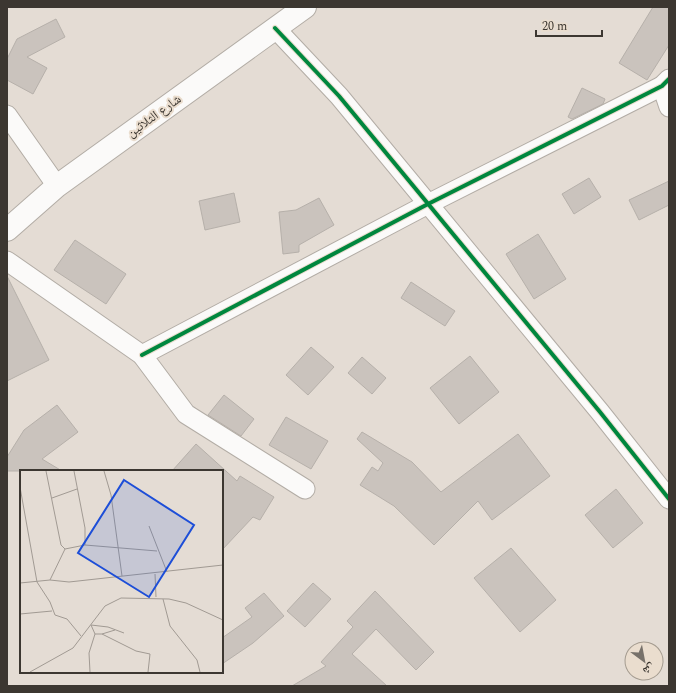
<svg xmlns="http://www.w3.org/2000/svg" width="676" height="693" font-family="Spectral,'Noto Naskh Arabic',serif">
  <style>
    .building { fill: #cac3bd; stroke: #b6b0aa }
    .lines { fill: none; stroke-linecap: round; stroke-linejoin: round }
    .street-casing { stroke: #b2aca5; stroke-width: 21 }
    .secondary-casing { stroke: #b2aca5; stroke-width: 24 }
    .street { stroke: #fbfaf9; stroke-width: 19 }
    .secondary { stroke: #fbfaf9; stroke-width: 22 }
    .cycleway-casing { stroke: #eaddce; stroke-width: 6 }
    .cycleway { stroke: #00873e; stroke-width: 4 }
    .labels { text-anchor: middle; dominant-baseline: central; stroke-width: 4; stroke-linejoin: round; paint-order: stroke }
    .street-label { font-size: 13px; fill: #3c3731; stroke: #eaddce }
    .inset-road { fill: none; stroke: #a19a93; stroke-width: 1 }
    .view { fill: #1d4ed8; fill-opacity: 0.15; stroke: #1d4ed8; stroke-width: 2 }
    .inset-edge { fill: none; stroke: #3c3731; stroke-width: 2 }
  </style>
  <rect width="100%" height="100%" fill="#e4dcd4"/>
  <!-- building -->
  <g class="building">
    <path d="M 653,7 L 669,7 L 669,45 L 647,80 L 619,63 Z"/>
    <path d="M 56,19 L 65,37 L 27,57 L 47,68 L 33,94 L 7,80 L 7,59 L 17,39 Z"/>
    <path d="M 582,88 L 605,99 L 603,104 L 572,119 L 568,117 Z"/>
    <path d="M 589,178 L 601,197 L 574,214 L 562,194 Z"/>
    <path d="M 669,181 L 669,205 L 639,220 L 629,200 Z"/>
    <path d="M 234,193 L 240,222 L 205,230 L 199,201 Z"/>
    <path d="M 319,198 L 334,225 L 299,245 L 299,252 L 283,254 L 279,212 L 296,210 Z"/>
    <path d="M 538,234 L 566,279 L 534,299 L 506,254 Z"/>
    <path d="M 75,240 L 126,274 L 106,304 L 54,270 Z"/>
    <path d="M 7,276 L 49,360 L 7,381 Z"/>
    <path d="M 411,282 L 455,311 L 445,326 L 401,298 Z"/>
    <path d="M 311,347 L 334,367 L 308,395 L 286,375 Z"/>
    <path d="M 470,356 L 499,392 L 459,424 L 430,388 Z"/>
    <path d="M 362,357 L 386,378 L 372,394 L 348,373 Z"/>
    <path d="M 224,395 L 254,419 L 241,436 L 208,415 Z"/>
    <path d="M 57,405 L 78,432 L 42,459 L 62,471 L 7,471 L 7,457 L 24,430 Z"/>
    <path d="M 286,417 L 328,441 L 311,469 L 269,445 Z"/>
    <path d="M 362,432 L 412,462 L 441,492 L 518,434 L 550,476 L 492,520 L 478,501 L 434,545 L 394,506 L 360,485 L 372,467 L 378,471 L 383,463 L 357,439 Z"/>
    <path d="M 196,444 L 237,481 L 240,476 L 274,497 L 260,520 L 253,517 L 222,550 L 222,471 L 172,471 Z"/>
    <path d="M 616,489 L 643,523 L 613,548 L 585,515 Z"/>
    <path d="M 511,548 L 556,600 L 520,632 L 474,578 Z"/>
    <path d="M 313,583 L 331,599 L 305,627 L 287,611 Z"/>
    <path d="M 375,591 L 434,652 L 416,670 L 376,629 L 352,654 L 387,686 L 292,686 L 326,666 L 321,662 L 353,627 L 347,621 Z"/>
    <path d="M 264,593 L 284,616 L 253,643 L 222,664 L 222,638 L 252,617 L 245,608 Z"/>
  </g>
  <g class="lines">
    <defs>
      <g id="street">
        <path d="M 275,28 L 339,96 L 600,412 L 669,499"/>
        <path d="M 662,86 L 669,107"/>
        <path d="M 7,115 L 57,186"/>
        <path d="M 7,261 L 142,355 L 186,414 L 305,489"/>
        <path d="M 142,355 L 428,204 L 662,86 L 669,79"/>
      </g>
      <path id="secondary" d="M 7,230 L 57,186 L 305,7"/>
    </defs>
    <!-- street casing -->
    <use href="#street" class="street-casing"/>
    <!-- secondary casing -->
    <use href="#secondary" class="secondary-casing"/>
    <!-- street -->
    <use href="#street" class="street"/>
    <!-- secondary -->
    <use href="#secondary" class="secondary"/>
    <defs>
      <g id="cycleway">
        <path d="M 275,28 L 339,96 L 600,412 L 669,499"/>
        <path d="M 142,355 L 428,204 L 662,86 L 669,79"/>
      </g>
    </defs>
    <!-- cycleway casing -->
    <use href="#cycleway" class="cycleway-casing"/>
    <!-- cycleway -->
    <use href="#cycleway" class="cycleway"/>
  </g>
  <g class="labels">
    <!-- street labels -->
    <g class="street-label">
      <text transform="translate(154 116) rotate(-36)">شارع الثلاثين</text>
    </g>
  </g>
  <!-- overview -->
  <g transform="translate(20 470)">
    <rect width="203" height="203" fill="#e4dcd4"/>
    <path class="inset-road" d="M 26,1 L 41,75 L 45,79M 54,1 L 65,58 L 65,75M 84,1 L 91,25 L 102,106M 0,17 L 17,112 L 30,132 L 35,145 L 47,149 L 61,166M 32,28 L 57,19M 129,56 L 147,102M 135,104 L 136,127M 30,110 L 45,79 L 65,75 L 137,81M 0,113 L 30,110 L 49,112 L 203,95M 143,129 L 150,156 L 177,190 L 180,202M 0,144 L 32,141M 71,155 L 88,157 L 104,163M 71,155 L 75,164 L 82,164M 95,160 L 82,164 L 116,181 L 130,184 L 128,202M 10,202 L 53,178 L 85,136 L 101,128 L 149,129 L 166,133 L 203,150M 70,202 L 69,183 L 75,164"/>
    <path class="view" d="M 104,10 L 174,55 L 129,127 L 58,83 Z"/>
    <rect width="203" height="203" class="inset-edge"/>
  </g>
  <!-- border -->
  <rect width="676" height="693" fill="none" stroke="#3c3731" stroke-width="16"/>
  <!-- north arrow -->
  <g transform="translate(644 661) rotate(148)"><circle r="19" fill="#eaddce" stroke="#a49b8f"/>
  <path d="M0-3L7 15L0 10L-7 15Z" fill="#77716a"/>
  <text y="-6" font-size="11" font-weight="bold" text-anchor="middle" fill="#3c3731">ش</text>
  </g>
  <!-- scale -->
  <path d="M536 30v6h66v-6" fill="none" stroke="#3c3731" stroke-width="2"/>
  <text x="542" y="30" font-size="12" fill="#3c3731" stroke="#eaddce" stroke-width="3" paint-order="stroke">20 m</text>
</svg>
